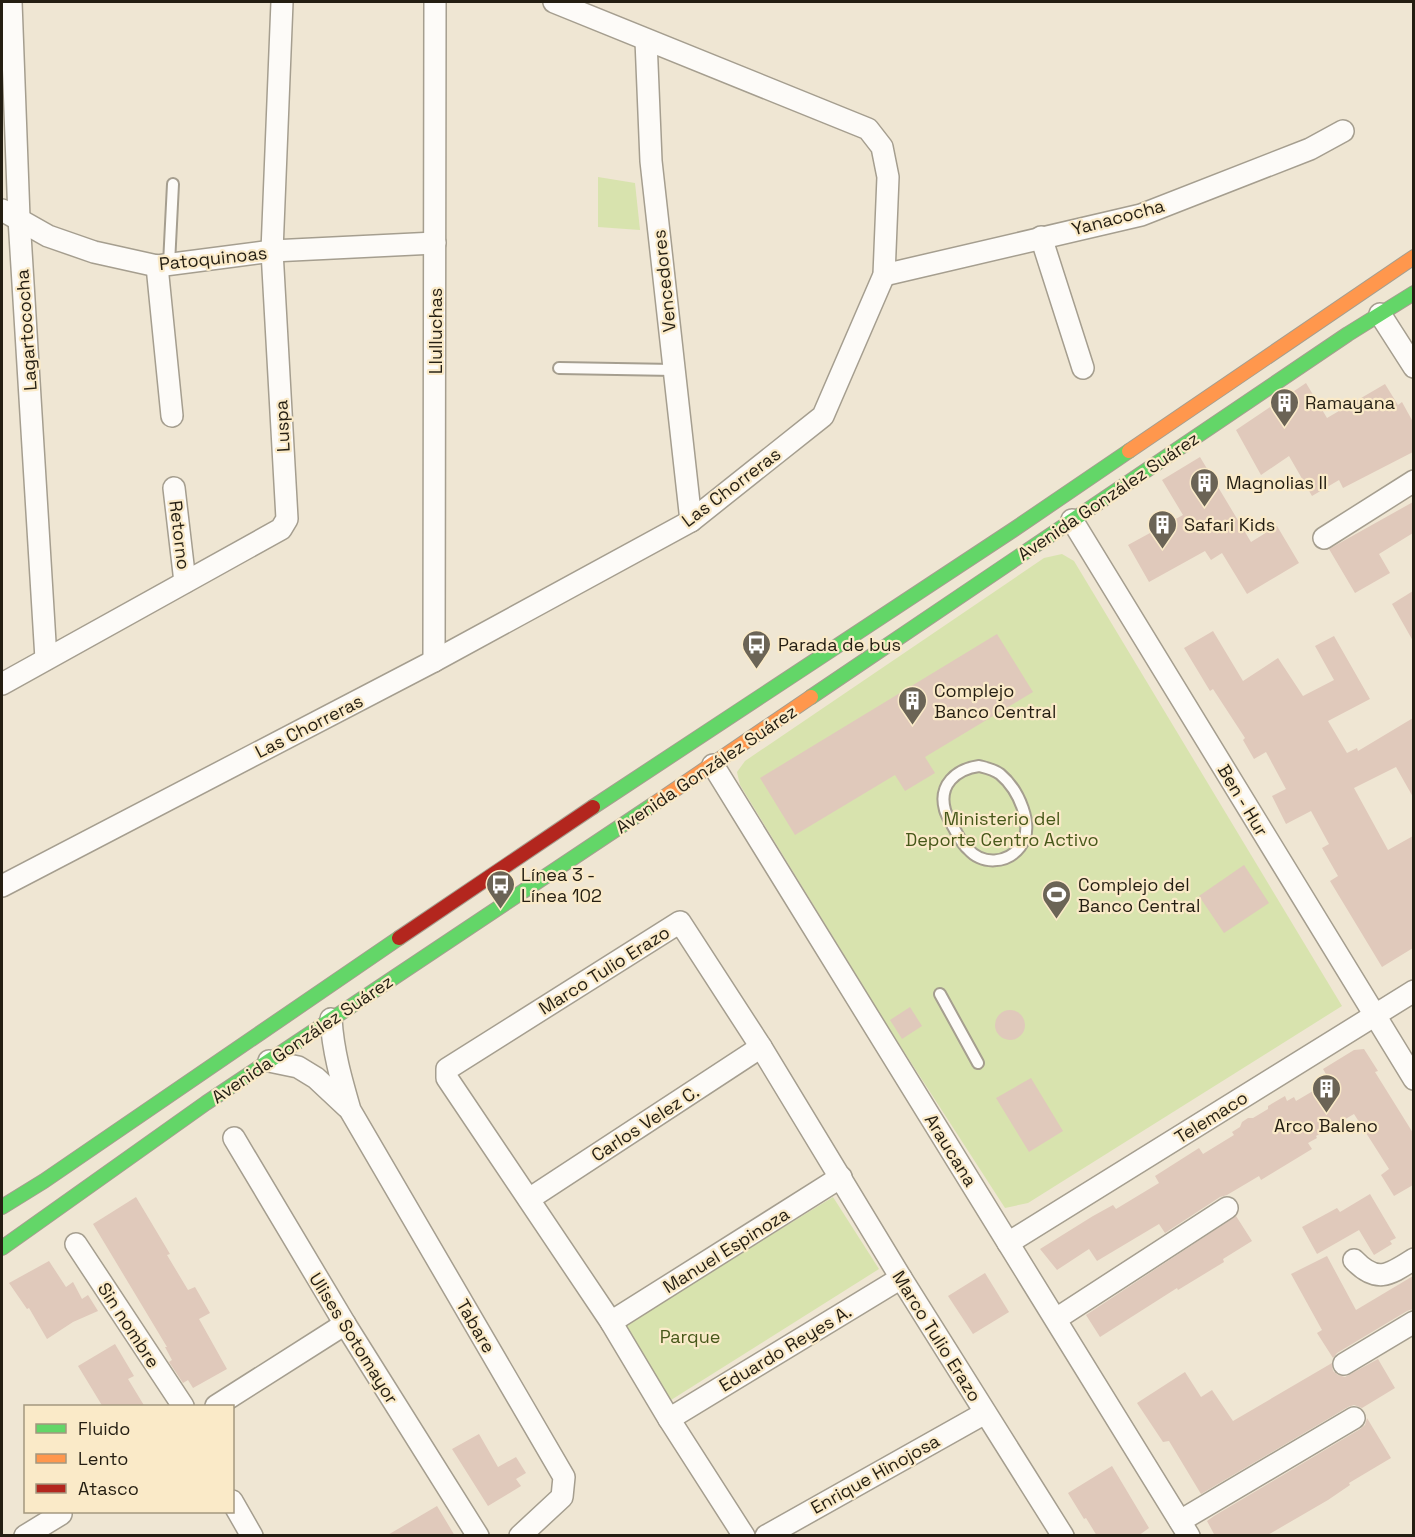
<svg xmlns="http://www.w3.org/2000/svg" width="1415" height="1537" font-family="'Space Grotesk',sans-serif">
  <style>
    .green { fill: #d8e3ae }
    .building { fill: #e0c9bb }
    .lines { fill: none; stroke-linecap: round; stroke-linejoin: round }
    .lane-casing { stroke: #a59e8f; stroke-width: 14 }
    .street-casing { stroke: #a59e8f; stroke-width: 24 }
    .fast-casing { stroke: #a59e8f; stroke-width: 16 }
    .slow-casing { stroke: #a59e8f; stroke-width: 16 }
    .jam-casing { stroke: #a59e8f; stroke-width: 16 }
    .lane { stroke: #fdfbf8; stroke-width: 10 }
    .street { stroke: #fdfbf8; stroke-width: 21 }
    .fast { stroke: #63d668; stroke-width: 14 }
    .slow { stroke: #ff974d; stroke-width: 14 }
    .jam { stroke: #b3261e; stroke-width: 14 }
    .labels { text-anchor: middle; dominant-baseline: central; stroke-width: 4.5; stroke-linejoin: round; paint-order: stroke }
    .street-label { font-size: 18px; fill: #241e12; stroke: #faeac8 }
    .poi-label { font-size: 18px; fill: #241e12; stroke: #faeac8; text-anchor: start }
    .park-label { font-size: 18px; fill: #47581a; stroke: #faeac8 }
  </style>
  <rect width="100%" height="100%" fill="#efe6d3"/>
  <!-- green -->
  <g class="green">
    <path d="M 598,177 L 635,183 L 640,230 L 598,227 Z"/>
    <path d="M 1062,554 L 1074,561 L 1342,1006 L 1028,1203 L 1005,1208 L 888,1027 L 740,785 L 737,772 L 745,761 L 1044,558 Z"/>
    <path d="M 833,1197 L 879,1269 L 671,1400 L 624,1325 Z"/>
  </g>
  <!-- building -->
  <g class="building">
    <path d="M 1306,383 L 1327,418 L 1385,384 L 1398,405 L 1402,402 L 1413,422 L 1413,452 L 1343,488 L 1339,480 L 1312,496 L 1289,456 L 1261,475 L 1236,430 Z"/>
    <path d="M 1200,457 L 1251,542 L 1277,526 L 1299,563 L 1247,594 L 1222,553 L 1211,560 L 1205,551 L 1149,582 L 1128,545 L 1183,515 L 1162,480 Z"/>
    <path d="M 1413,502 L 1413,533 L 1379,554 L 1390,573 L 1355,593 L 1329,549 Z"/>
    <path d="M 1413,591 L 1413,641 L 1392,604 Z"/>
    <path d="M 1213,631 L 1243,681 L 1278,658 L 1303,696 L 1334,680 L 1315,646 L 1334,636 L 1370,699 L 1328,721 L 1347,753 L 1357,748 L 1358,751 L 1413,718 L 1413,797 L 1396,767 L 1354,788 L 1388,850 L 1413,836 L 1413,948 L 1382,967 L 1330,881 L 1338,876 L 1322,848 L 1329,844 L 1311,811 L 1286,824 L 1272,796 L 1286,789 L 1266,752 L 1254,759 L 1243,740 L 1245,738 L 1213,689 L 1210,691 L 1184,648 Z"/>
    <path d="M 997,634 L 1033,692 L 925,757 L 935,773 L 905,791 L 895,775 L 795,835 L 760,778 Z"/>
    <path d="M 1244,865 L 1269,903 L 1224,933 L 1199,896 Z"/>
    <path d="M 910,1007 L 922,1026 L 902,1039 L 890,1020 Z"/>
    <circle cx="1010" cy="1025" r="15"/>
    <path d="M 1364,1049 L 1378,1071 L 1375,1072 L 1413,1133 L 1413,1185 L 1394,1196 L 1381,1175 L 1389,1169 L 1354,1114 L 1316,1136 L 1317,1138 L 1308,1143 L 1312,1149 L 1261,1180 L 1259,1176 L 1227,1195 L 1220,1197 L 1165,1233 L 1159,1224 L 1097,1261 L 1089,1249 L 1057,1270 L 1040,1249 L 1093,1216 L 1113,1205 L 1116,1209 L 1159,1183 L 1155,1176 L 1199,1148 L 1203,1154 L 1234,1135 L 1232,1132 L 1240,1127 L 1242,1122 L 1248,1118 L 1253,1118 L 1268,1109 L 1268,1106 L 1285,1096 L 1287,1101 L 1294,1097 L 1296,1101 L 1330,1081 L 1323,1069 L 1354,1050 Z"/>
    <path d="M 1031,1078 L 1063,1131 L 1029,1152 L 996,1098 Z"/>
    <path d="M 1370,1194 L 1396,1238 L 1390,1241 L 1392,1244 L 1374,1255 L 1359,1230 L 1317,1254 L 1302,1227 L 1337,1208 L 1340,1212 Z"/>
    <path d="M 136,1197 L 170,1254 L 167,1255 L 188,1290 L 195,1287 L 210,1313 L 199,1319 L 227,1369 L 193,1388 L 188,1380 L 183,1383 L 169,1362 L 172,1360 L 165,1347 L 167,1347 L 93,1224 Z"/>
    <path d="M 1236,1216 L 1252,1241 L 1223,1259 L 1224,1262 L 1178,1290 L 1177,1288 L 1100,1337 L 1086,1315 Z"/>
    <path d="M 1327,1256 L 1356,1310 L 1413,1276 L 1413,1309 L 1407,1311 L 1337,1353 L 1333,1358 L 1317,1333 L 1322,1330 L 1291,1274 Z"/>
    <path d="M 49,1261 L 66,1287 L 73,1282 L 82,1299 L 88,1295 L 98,1311 L 73,1322 L 47,1339 L 29,1308 L 27,1309 L 9,1283 Z"/>
    <path d="M 985,1273 L 1009,1312 L 973,1334 L 948,1296 Z"/>
    <path d="M 115,1344 L 134,1376 L 128,1379 L 145,1407 L 103,1407 L 78,1366 Z"/>
    <path d="M 1378,1359 L 1395,1388 L 1362,1408 L 1354,1405 L 1348,1407 L 1201,1494 L 1169,1441 L 1163,1442 L 1137,1403 L 1185,1372 L 1201,1397 L 1212,1390 L 1233,1421 L 1332,1363 L 1333,1371 L 1338,1375 L 1345,1377 Z"/>
    <path d="M 1367,1418 L 1391,1458 L 1349,1483 L 1350,1485 L 1328,1500 L 1266,1536 L 1215,1536 L 1207,1521 L 1214,1516 L 1360,1429 L 1365,1425 Z"/>
    <path d="M 479,1434 L 498,1467 L 516,1457 L 526,1473 L 516,1479 L 521,1486 L 488,1506 L 452,1449 Z"/>
    <path d="M 1112,1466 L 1149,1528 L 1138,1536 L 1097,1536 L 1086,1518 L 1084,1519 L 1068,1493 Z"/>
    <path d="M 437,1506 L 455,1536 L 386,1536 Z"/>
  </g>
  <g class="lines">
    <defs>
      <g id="lane">
        <path d="M 169,264 L 173,184"/>
        <path d="M 559,368 L 674,370"/>
        <path d="M 979,766 C 987,768 993,769 1000,774 C 1018,789 1036,826 1020,847 C 1007,864 982,865 968,849 C 962,844 959,837 955,830 C 952,824 947,817 945,810 C 938,785 956,769 979,766 Z"/>
        <path d="M 940,994 L 978,1063"/>
      </g>
      <g id="street">
        <path d="M 11,2 L 19,218 L 46,659"/>
        <path d="M 646,40 L 651,161 L 691,521"/>
        <path d="M 2,210 L 48,236 L 94,252 L 157,266 L 272,251 L 435,243"/>
        <path d="M 1041,237 L 1083,368"/>
        <path d="M 157,266 L 172,416"/>
        <path d="M 884,275 L 1141,215 L 1310,149 L 1343,131"/>
        <path d="M 1380,314 L 1414,367"/>
        <path d="M 174,488 L 185,582"/>
        <path d="M 1072,520 L 1414,1079"/>
        <path d="M 1324,538 L 1414,481"/>
        <path d="M 434,661 L 435,2"/>
        <path d="M 2,684 L 281,529 L 287,519 L 272,251 L 282,2"/>
        <path d="M 713,765 L 1189,1536"/>
        <path d="M 2,886 L 434,661 L 691,521 L 823,416 L 884,275 L 888,177 L 882,147 L 868,129 L 554,2"/>
        <path d="M 331,1019 C 333,1051 341,1079 350,1110 L 564,1477 L 562,1497 L 520,1536"/>
        <path d="M 269,1061 L 298,1067 L 316,1078 L 347,1107"/>
        <path d="M 234,1138 L 345,1324 L 478,1536"/>
        <path d="M 529,1199 L 761,1047"/>
        <path d="M 1008,1243 L 1414,991"/>
        <path d="M 76,1244 L 183,1406"/>
        <path d="M 1354,1260 C 1377,1284 1389,1275 1414,1259"/>
        <path d="M 1056,1319 L 1227,1208"/>
        <path d="M 611,1322 L 841,1177"/>
        <path d="M 1344,1364 L 1414,1322"/>
        <path d="M 216,1406 L 345,1324"/>
        <path d="M 669,1419 L 901,1278"/>
        <path d="M 232,1501 L 252,1536"/>
        <path d="M 1180,1521 L 1354,1418"/>
        <path d="M 25,1536 L 61,1514"/>
        <path d="M 744,1536 L 669,1419 L 611,1322 L 447,1078 L 447,1069 L 680,922 L 761,1047 L 901,1278 L 1063,1536"/>
        <path d="M 766,1536 L 985,1413"/>
      </g>
      <g id="fast">
        <path d="M 811,697 L 1348,334 L 1414,293"/>
        <path d="M 593,807 L 1013,530 L 1129,451"/>
        <path d="M 2,1207 L 44,1181 L 399,938"/>
        <path d="M 2,1248 L 206,1103 L 654,804"/>
      </g>
      <g id="slow">
        <path d="M 1129,451 L 1414,257"/>
        <path d="M 654,804 L 811,697"/>
      </g>
      <path id="jam" d="M 399,938 L 593,807"/>
    </defs>
    <!-- lane casing -->
    <use href="#lane" class="lane-casing"/>
    <!-- street casing -->
    <use href="#street" class="street-casing"/>
    <!-- fast casing -->
    <use href="#fast" class="fast-casing"/>
    <!-- slow casing -->
    <use href="#slow" class="slow-casing"/>
    <!-- jam casing -->
    <use href="#jam" class="jam-casing"/>
    <!-- lane -->
    <use href="#lane" class="lane"/>
    <!-- street -->
    <use href="#street" class="street"/>
    <!-- fast -->
    <use href="#fast" class="fast"/>
    <!-- slow -->
    <use href="#slow" class="slow"/>
    <!-- jam -->
    <use href="#jam" class="jam"/>
  </g>
  <!-- icons -->
  <defs>
    <symbol id="building-pin" viewBox="-11 -11 22 30"><path d="M0 17L-7.5 6A9.5 9.5 0 1 1 7.5 6Z" fill="#6b6456" stroke="#faeac8"/><path d="M-4-6H4V6H1V3H-1V6H-4ZM-2.5-4.3h1.7v1.8h-1.7ZM.8-4.3h1.7v1.8H.8ZM-2.5-1h1.7V.8h-1.7ZM.8-1h1.7V.8H.8Z" fill="#fff"/></symbol>
    <symbol id="bus-pin" viewBox="-11 -11 22 30"><path d="M0 17L-7.5 6A9.5 9.5 0 1 1 7.5 6Z" fill="#6b6456" stroke="#faeac8"/><path d="M-5-6H5V4H4V6H2V4H-2V6H-4V4H-5ZM-3.5-4V0h7V-4ZM-3.5 1.2v1.5H-2V1.2ZM2 1.2v1.5H3.5V1.2Z" fill="#fff"/></symbol>
    <symbol id="stadium-pin" viewBox="-11 -11 22 30"><path d="M0 17L-7.5 6A9.5 9.5 0 1 1 7.5 6Z" fill="#6b6456" stroke="#faeac8"/><path d="M0-5a6.5 5 0 1 0 0 10a6.5 5 0 1 0 0-10ZM-3.5-1.8h7v3.6h-7Z" fill="#fff"/></symbol>
  </defs>
  <g fill-rule="evenodd">
    <use href="#building-pin" x="1268" y="386" width="33" height="45"/>
    <use href="#building-pin" x="1188" y="466" width="33" height="45"/>
    <use href="#building-pin" x="1146" y="508" width="33" height="45"/>
    <use href="#bus-pin" x="740" y="628" width="33" height="45"/>
    <use href="#building-pin" x="896" y="684" width="33" height="45"/>
    <use href="#bus-pin" x="484" y="868" width="33" height="45"/>
    <use href="#stadium-pin" x="1040" y="878" width="33" height="45"/>
    <use href="#building-pin" x="1310" y="1072" width="33" height="45"/>
  </g>
  <g class="labels">
    <!-- street labels -->
    <g class="street-label">
      <text transform="translate(1118 217) rotate(-15)">Yanacocha</text>
      <text transform="translate(213 258) rotate(-6)">Patoquinoas</text>
      <text transform="translate(664 281) rotate(-96)">Vencedores</text>
      <text transform="translate(26 330) rotate(-94)">Lagartococha</text>
      <text transform="translate(435 331) rotate(-90)">Llulluchas</text>
      <text transform="translate(282 426) rotate(-93)">Luspa</text>
      <text transform="translate(731 487) rotate(-37)">Las Chorreras</text>
      <text transform="translate(1108 496) rotate(-34)">Avenida González Suárez</text>
      <text transform="translate(180 535) rotate(83)">Retorno</text>
      <text transform="translate(309 726) rotate(-27)">Las Chorreras</text>
      <text transform="translate(706 769) rotate(-34)">Avenida González Suárez</text>
      <text transform="translate(1243 800) rotate(59)">Ben - Hur</text>
      <text transform="translate(604 970) rotate(-32)">Marco Tulio Erazo</text>
      <text transform="translate(302 1039) rotate(-34)">Avenida González Suárez</text>
      <text transform="translate(1211 1117) rotate(-32)">Telemaco</text>
      <text transform="translate(645 1123) rotate(-33)">Carlos Velez C.</text>
      <text transform="translate(951 1150) rotate(58)">Araucana</text>
      <text transform="translate(726 1250) rotate(-32)">Manuel Espinoza</text>
      <text transform="translate(129 1325) rotate(57)">Sin nombre</text>
      <text transform="translate(476 1326) rotate(60)">Tabare</text>
      <text transform="translate(937 1336) rotate(58)">Marco Tulio Erazo</text>
      <text transform="translate(354 1338) rotate(58)">Ulises Sotomayor</text>
      <text transform="translate(785 1348) rotate(-31)">Eduardo Reyes A.</text>
      <text transform="translate(875 1474) rotate(-29)">Enrique Hinojosa</text>
    </g>
    <!-- poi labels -->
    <g class="poi-label">
      <text x="1305" y="402">Ramayana</text>
      <text x="1226" y="482">Magnolias II</text>
      <text x="1184" y="524">Safari Kids</text>
      <text x="778" y="644">Parada de bus</text>
      <text x="934" y="690">Complejo<tspan x="934" dy="21">Banco Central</tspan></text>
      <text x="521" y="874">Línea 3 -<tspan x="521" dy="21">Línea 102</tspan></text>
      <text x="1078" y="884">Complejo del<tspan x="1078" dy="21">Banco Central</tspan></text>
      <text x="1326" y="1125" text-anchor="middle">Arco Baleno</text>
    </g>
    <!-- park labels -->
    <g class="park-label">
      <text x="1002" y="818">Ministerio del<tspan x="1002" dy="21">Deporte Centro Activo</tspan></text>
      <text x="690" y="1336">Parque</text>
    </g>
  </g>
  <!-- border -->
  <rect width="1415" height="1537" fill="none" stroke="#241e12" stroke-width="6"/>
  <!-- legend -->
  <rect x="24" y="1405" width="210" height="108" fill="#faeac8" stroke="#a4987f" stroke-width="1.5"/>
  <rect x="36" y="1424" width="30" height="9" fill="#63d668" stroke="#a4987f" stroke-width="1.5"/>
  <text x="78" y="1435" font-size="18" fill="#241e12">Fluido</text>
  <rect x="36" y="1454" width="30" height="9" fill="#ff974d" stroke="#a4987f" stroke-width="1.5"/>
  <text x="78" y="1465" font-size="18" fill="#241e12">Lento</text>
  <rect x="36" y="1484" width="30" height="9" fill="#b3261e" stroke="#a4987f" stroke-width="1.5"/>
  <text x="78" y="1495" font-size="18" fill="#241e12">Atasco</text>
</svg>
